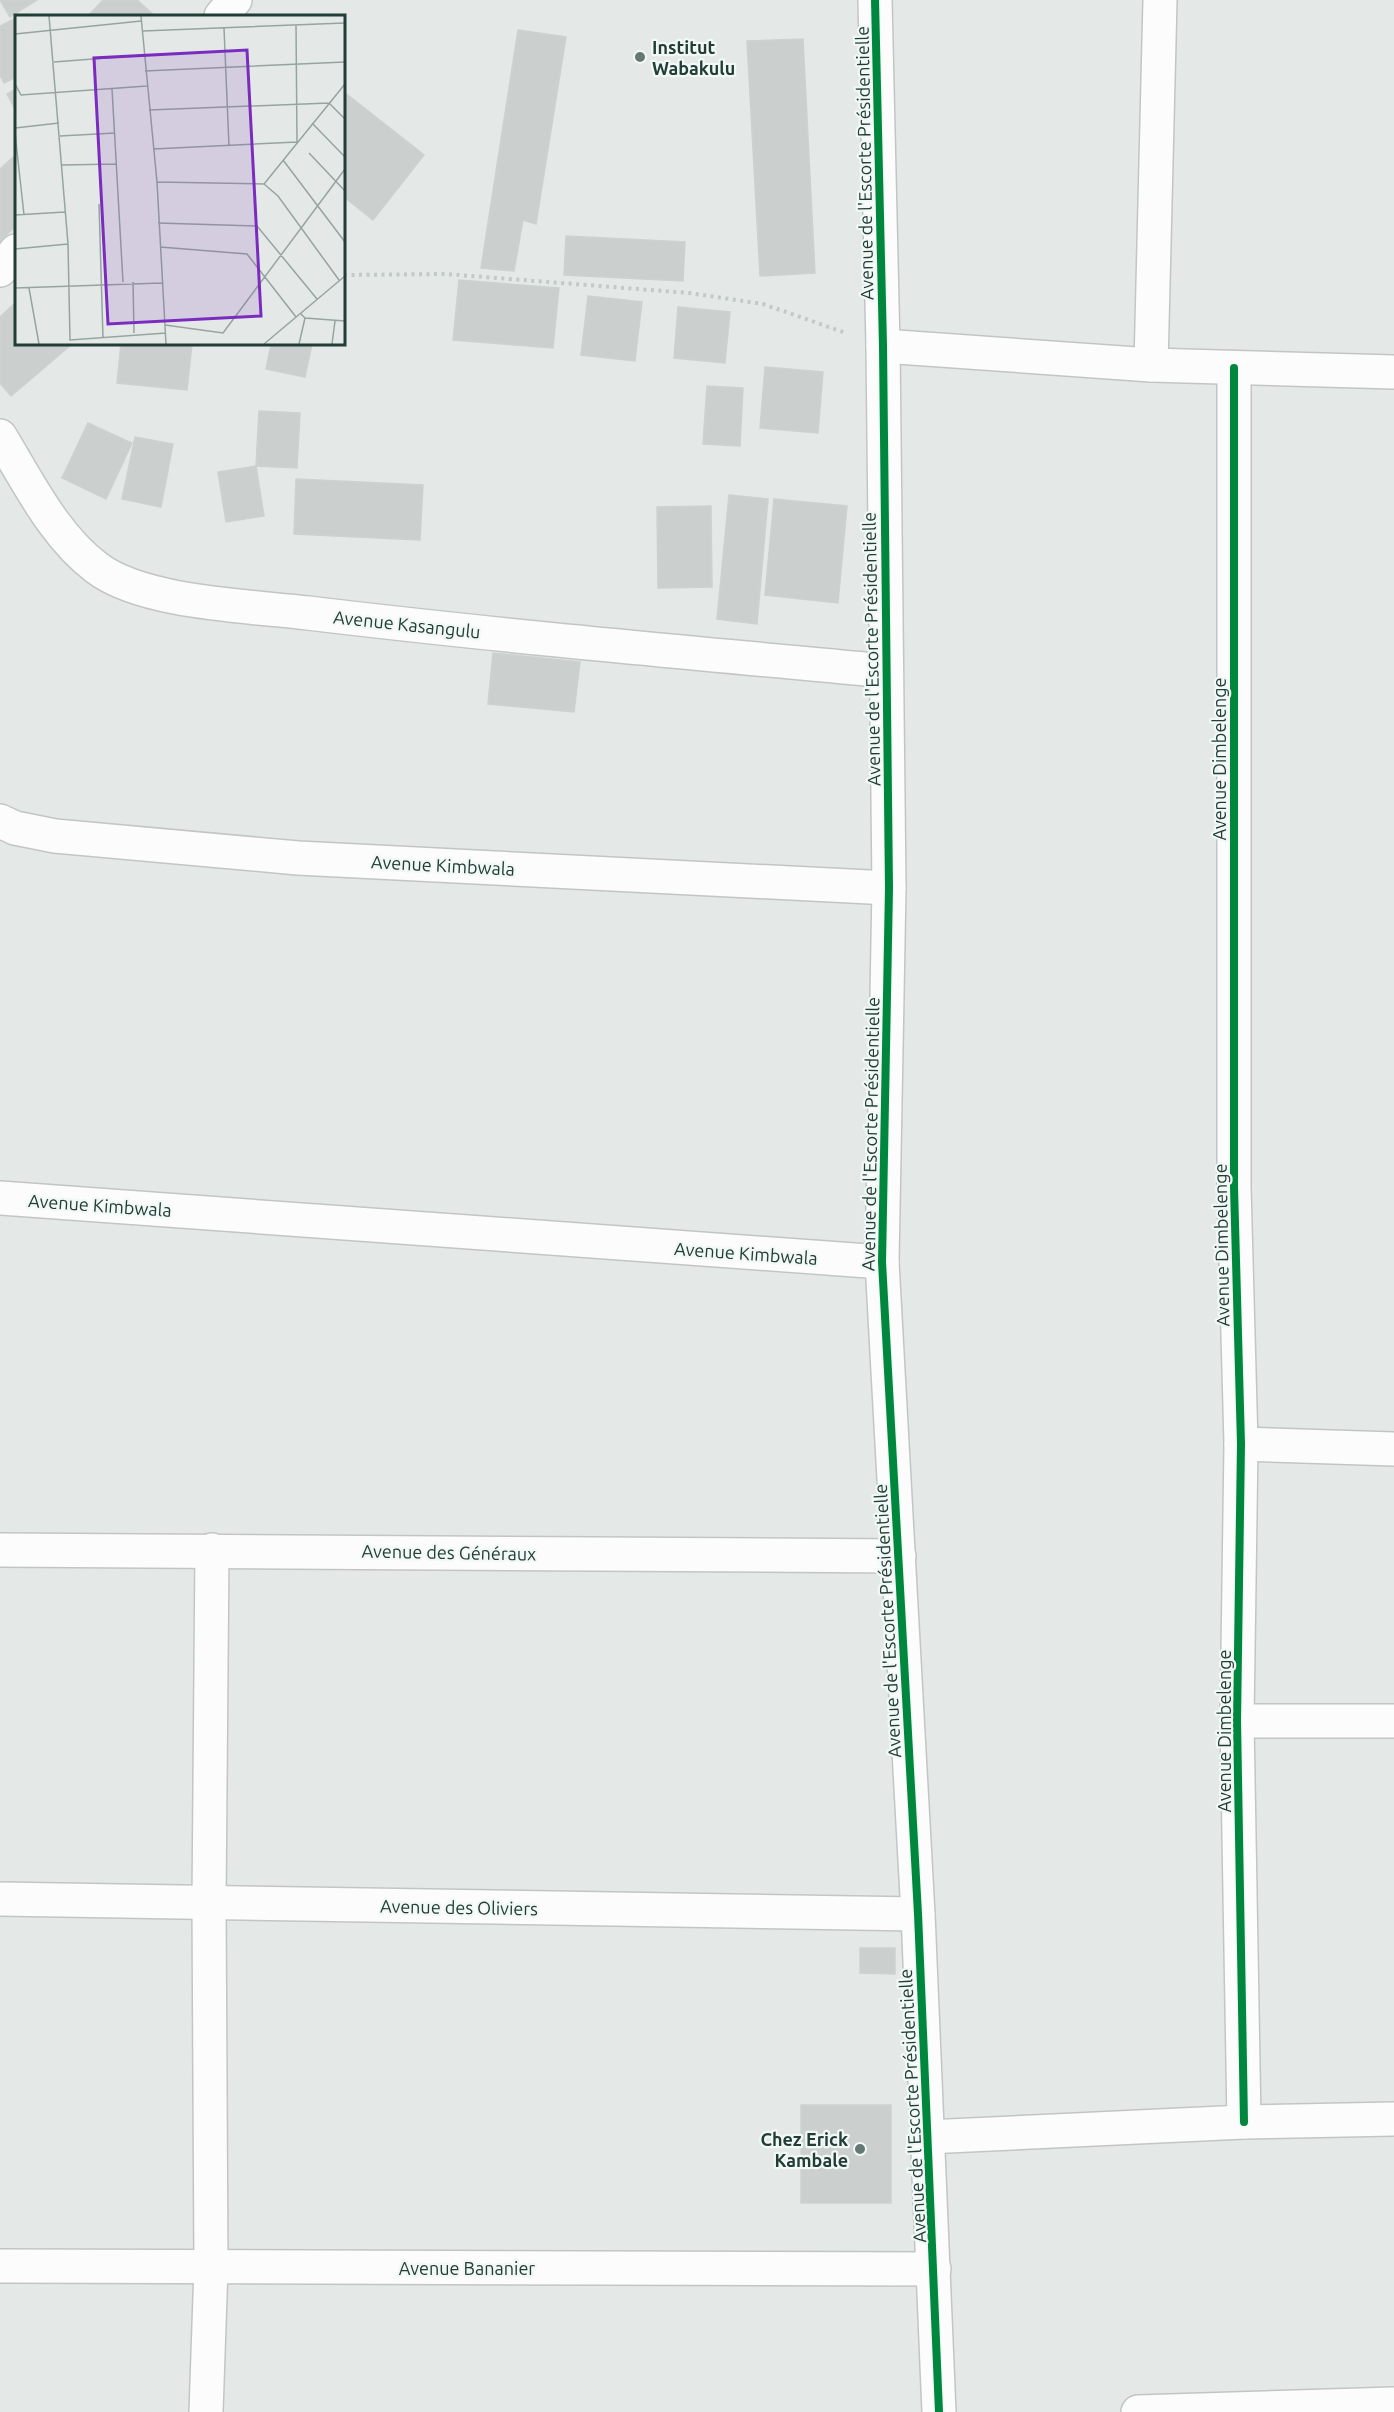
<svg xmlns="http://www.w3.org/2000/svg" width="1394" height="2412" font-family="Ubuntu,sans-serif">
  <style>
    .building { fill: #cbd0ce; stroke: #ccd2d0; stroke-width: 1.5 }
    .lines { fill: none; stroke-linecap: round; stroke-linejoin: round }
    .minor-casing { stroke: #c1c6c4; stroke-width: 36 }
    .path { stroke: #c0cac6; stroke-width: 4; stroke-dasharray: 3 4.5; stroke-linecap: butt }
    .minor { stroke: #fbfcfb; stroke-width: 33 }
    .cycleway-casing { stroke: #f1f8f5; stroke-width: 11 }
    .cycleway { stroke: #00873e; stroke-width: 8 }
    .poi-dot { fill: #657974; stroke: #f1f8f5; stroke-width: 2 }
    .labels { text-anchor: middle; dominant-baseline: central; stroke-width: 4.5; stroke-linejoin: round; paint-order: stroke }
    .poi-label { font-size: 18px; font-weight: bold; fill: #213d36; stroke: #f1f8f5; text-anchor: start }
    .street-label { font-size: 18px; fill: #213d36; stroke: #f1f8f5 }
    .inset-road { fill: none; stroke: #96a4a0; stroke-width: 1.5 }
    .view { fill: #7b2cbf; fill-opacity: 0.15; stroke: #7b2cbf; stroke-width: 3 }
    .inset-edge { fill: none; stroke: #213d36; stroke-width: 3 }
  </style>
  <rect width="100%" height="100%" fill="#e4e9e7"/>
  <!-- building -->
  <g class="building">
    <path d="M 0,0 L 37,0 L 10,17 Z"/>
    <path d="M 103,0 L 137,0 L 155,16 L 88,16 Z"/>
    <path d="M 16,18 L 16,77 L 4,83 L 0,75 L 0,26 Z"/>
    <path d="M 518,30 L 566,37 L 536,224 L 523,220 L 514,271 L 481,268 Z"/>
    <path d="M 803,39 L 815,273 L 760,276 L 747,41 Z"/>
    <path d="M 16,89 L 16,111 L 7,94 Z"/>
    <path d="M 344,92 L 424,155 L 373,220 L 344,197 Z"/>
    <path d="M 13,157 L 16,161 L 16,226 L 0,241 L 0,169 Z"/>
    <path d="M 566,236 L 685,242 L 683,281 L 564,275 Z"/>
    <path d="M 459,280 L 559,288 L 553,348 L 453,340 Z"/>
    <path d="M 588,296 L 642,302 L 635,361 L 581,355 Z"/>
    <path d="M 16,302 L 16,344 L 72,344 L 11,396 L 0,383 L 0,317 Z"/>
    <path d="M 678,307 L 730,312 L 725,363 L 674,358 Z"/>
    <path d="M 121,344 L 192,344 L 187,390 L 117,383 Z"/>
    <path d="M 271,344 L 312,344 L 305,377 L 266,369 Z"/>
    <path d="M 765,367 L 823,372 L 818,433 L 760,428 Z"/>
    <path d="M 707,386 L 743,388 L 740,446 L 703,444 Z"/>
    <path d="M 259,411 L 300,413 L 297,468 L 256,466 Z"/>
    <path d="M 88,423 L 132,443 L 106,499 L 62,478 Z"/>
    <path d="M 135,437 L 173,444 L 161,507 L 122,499 Z"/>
    <path d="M 256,466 L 264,516 L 226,522 L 218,472 Z"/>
    <path d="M 296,479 L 423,485 L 420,540 L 294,534 Z"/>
    <path d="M 729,495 L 768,499 L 757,624 L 717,619 Z"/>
    <path d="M 774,499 L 847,506 L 838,603 L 765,595 Z"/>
    <path d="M 711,506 L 712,587 L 658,588 L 657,507 Z"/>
    <path d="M 493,653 L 580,662 L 574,712 L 488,704 Z"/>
    <path d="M 860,1948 L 895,1948 L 895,1974 L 860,1973 Z"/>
    <rect x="801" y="2105" width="90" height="98"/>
  </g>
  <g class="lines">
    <defs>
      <g id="minor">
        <path d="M 875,0 L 883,346 L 889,888 L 882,1262 L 918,1914 L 939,2412"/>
        <path d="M 221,16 L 235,0"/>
        <path d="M 0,270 L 16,251"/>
        <path d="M 883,346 L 1151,365 L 1394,372"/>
        <path d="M 1151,365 L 1160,0"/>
        <path d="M 1234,368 L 1234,1187 L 1241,1444 L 1237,1721 L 1244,2122"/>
        <path d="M 0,436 C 27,480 54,536 97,568 C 143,603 249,606 308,613 C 500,636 693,653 886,671"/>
        <path d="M 0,821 L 15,828 L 55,836 L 298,858 L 889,888"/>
        <path d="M 0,1198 L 882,1262"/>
        <path d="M 1241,1444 L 1394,1449"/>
        <path d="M 0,1550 L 899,1556"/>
        <path d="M 1237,1721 L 1394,1721"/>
        <path d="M 0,1899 L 918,1914"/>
        <path d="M 927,2137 L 1244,2122 L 1394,2119"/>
        <path d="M 0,2266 L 934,2269"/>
        <path d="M 206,2412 L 211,2267 L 209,1903 L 212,1550"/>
        <path d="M 1138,2412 L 1394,2404"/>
      </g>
    </defs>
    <!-- minor casing -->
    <use href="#minor" class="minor-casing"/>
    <!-- path -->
    <path class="path" d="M 344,275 L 446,274 L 689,293 L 763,304 L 846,333"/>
    <!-- minor -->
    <use href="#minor" class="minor"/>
    <defs>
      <g id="cycleway">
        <path d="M 875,0 L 883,346 L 889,888 L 882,1262 L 918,1914 L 939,2412"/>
        <path d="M 1234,368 L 1234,1187 L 1241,1444 L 1237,1721 L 1244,2122"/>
      </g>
    </defs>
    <!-- cycleway casing -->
    <use href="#cycleway" class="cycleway-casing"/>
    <!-- cycleway -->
    <use href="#cycleway" class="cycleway"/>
  </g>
  <!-- markers -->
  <g class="poi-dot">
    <circle cx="640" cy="57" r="6"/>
    <circle cx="860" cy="2149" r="6"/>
  </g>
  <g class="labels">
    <!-- poi labels -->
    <g class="poi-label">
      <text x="652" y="47">Institut<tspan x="652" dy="21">Wabakulu</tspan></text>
      <text x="848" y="2139" text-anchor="end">Chez Erick<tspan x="848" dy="21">Kambale</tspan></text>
    </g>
    <!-- street labels -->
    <g class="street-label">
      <text transform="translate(864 163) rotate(-91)">Avenue de l'Escorte Présidentielle</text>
      <text transform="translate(407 624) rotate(6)">Avenue Kasangulu</text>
      <text transform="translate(871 649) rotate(-91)">Avenue de l'Escorte Présidentielle</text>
      <text transform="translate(1219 759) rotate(-90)">Avenue Dimbelenge</text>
      <text transform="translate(443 865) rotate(3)">Avenue Kimbwala</text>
      <text transform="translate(870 1134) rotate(-89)">Avenue de l'Escorte Présidentielle</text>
      <text transform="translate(100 1205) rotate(4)">Avenue Kimbwala</text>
      <text transform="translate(1221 1245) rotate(-91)">Avenue Dimbelenge</text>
      <text transform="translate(746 1253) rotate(4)">Avenue Kimbwala</text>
      <text transform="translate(449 1552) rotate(1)">Avenue des Généraux</text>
      <text transform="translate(887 1621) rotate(-93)">Avenue de l'Escorte Présidentielle</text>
      <text transform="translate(1224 1731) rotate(-90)">Avenue Dimbelenge</text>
      <text transform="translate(459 1907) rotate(1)">Avenue des Oliviers</text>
      <text transform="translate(912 2106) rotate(-93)">Avenue de l'Escorte Présidentielle</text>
      <text x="467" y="2268">Avenue Bananier</text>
    </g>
  </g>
  <!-- overview -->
  <g transform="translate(15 15)">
    <rect width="330" height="330" fill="#e4e9e7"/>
    <path class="inset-road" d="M 34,1 L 53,229 L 55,325 L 151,318M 126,1 L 142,167 L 151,329M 209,13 L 214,131M 128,16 L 330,8M 0,19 L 126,6M 39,47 L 129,40M 130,56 L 330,47M 0,69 L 6,80 L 132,71M 97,74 L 108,267M 134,95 L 314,88 L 330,104M 297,108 L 330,142M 0,113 L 44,108M 0,118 L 9,200M 45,121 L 100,118M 138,134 L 282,127 L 281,10M 294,138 L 330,176M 268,145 L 330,227M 47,150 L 101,149M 142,167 L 249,169M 249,169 L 330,69M 249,169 L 263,181 L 324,265M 84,189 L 88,323M 0,200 L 50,197M 143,208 L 242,211 L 302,284M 145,232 L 232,239 L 281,302M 0,234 L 53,229M 118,267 L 119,318M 0,273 L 147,268M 14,273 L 24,329M 286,299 L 290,303 L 330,306M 150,310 L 208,318 L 330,154M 249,329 L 330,261M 284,329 L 290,303M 317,329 L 320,306"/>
    <path class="view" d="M 232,35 L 246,301 L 93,309 L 79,43 Z"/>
    <rect width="330" height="330" class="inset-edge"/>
  </g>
</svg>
